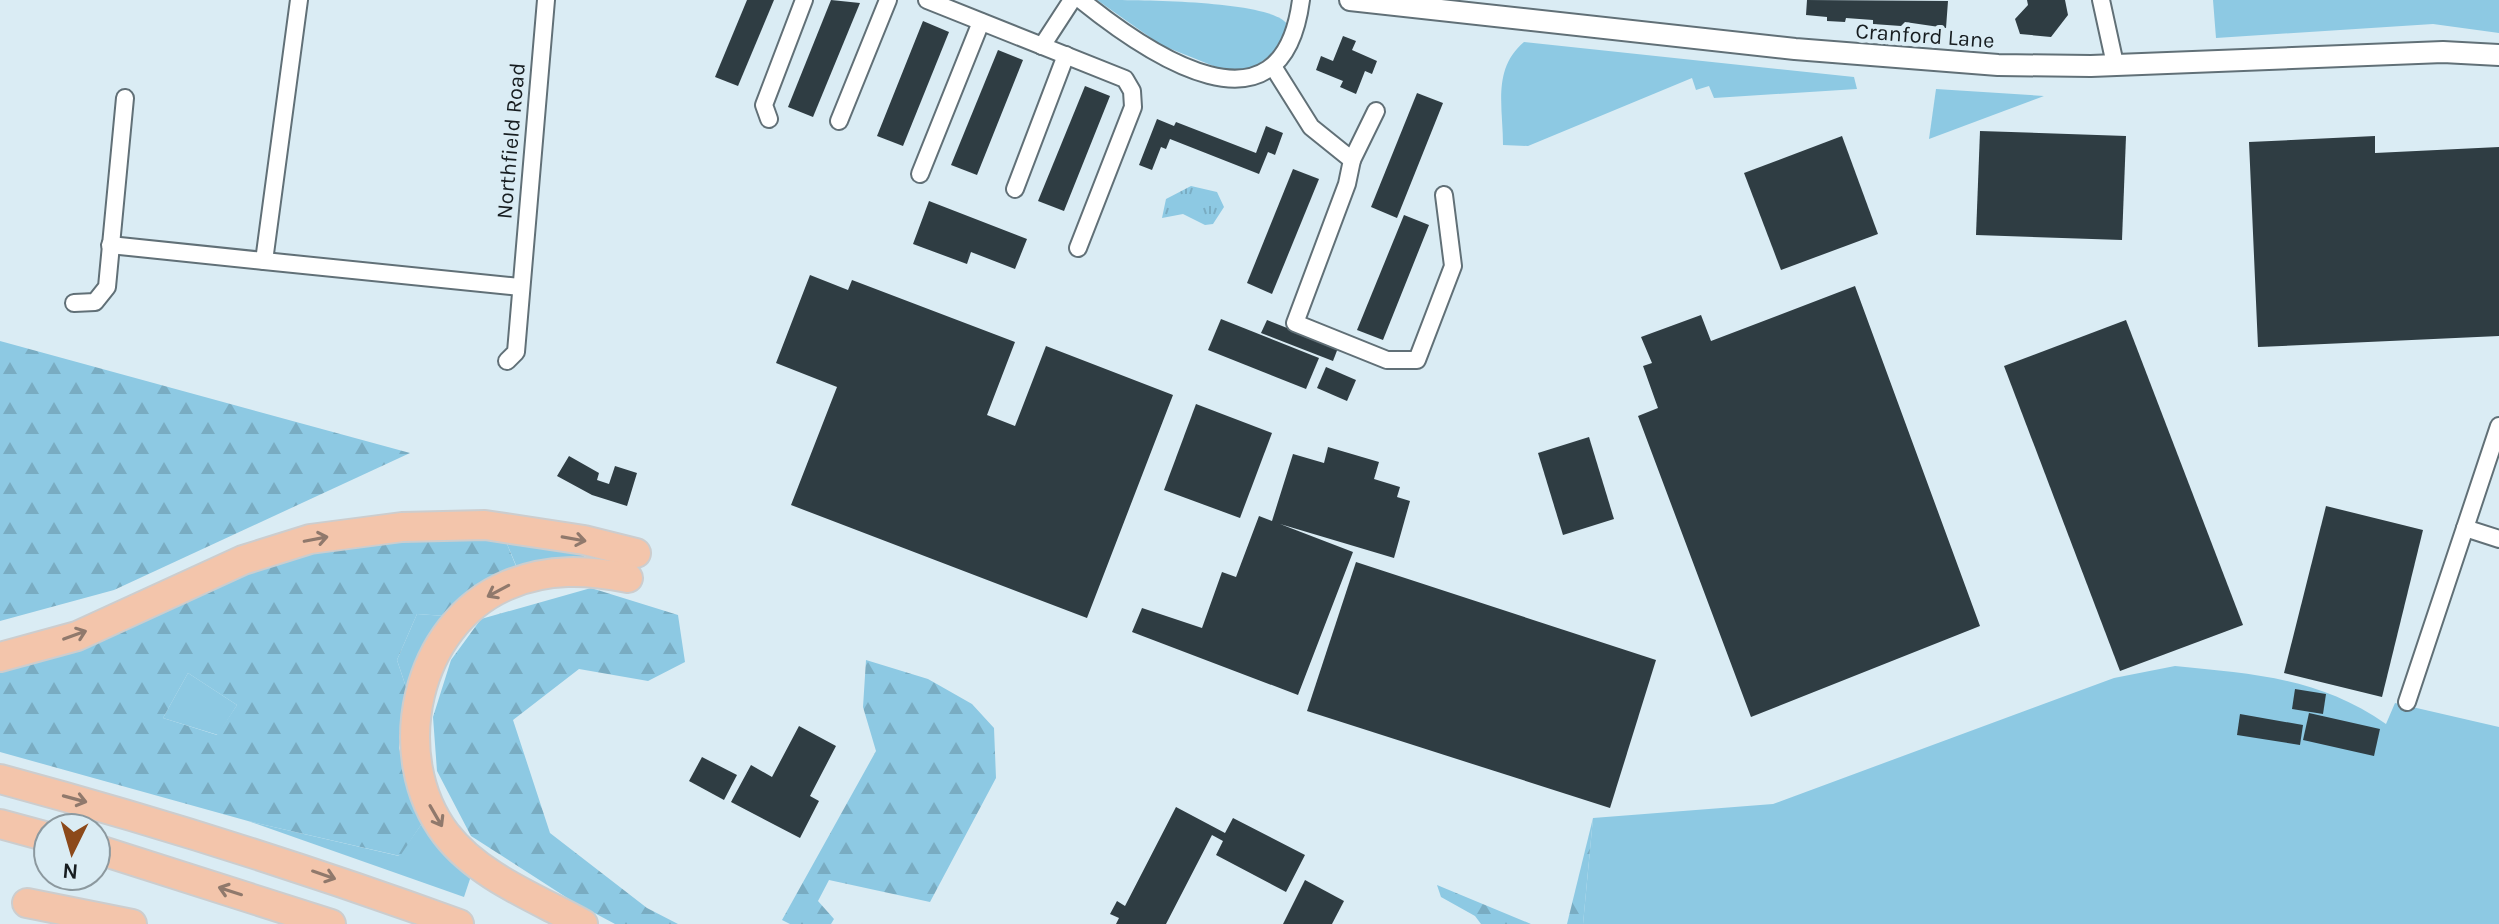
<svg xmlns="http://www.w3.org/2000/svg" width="2499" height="924" font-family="Karla,sans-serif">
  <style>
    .green { fill: #8dc9e3 }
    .forest { fill: url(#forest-firs); fill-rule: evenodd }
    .park { fill: url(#park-tufts) }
    .building { fill: #2f3d43 }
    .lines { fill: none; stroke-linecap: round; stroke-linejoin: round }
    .minor-casing { stroke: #617077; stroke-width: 20 }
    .tertiary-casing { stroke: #617077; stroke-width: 24 }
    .motorway-casing { stroke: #cccdce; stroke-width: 32 }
    .minor { stroke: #fff; stroke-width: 16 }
    .tertiary { stroke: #fff; stroke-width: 20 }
    .motorway { stroke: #f3c5ab; stroke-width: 28 }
    .oneway { stroke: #90796c }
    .labels { text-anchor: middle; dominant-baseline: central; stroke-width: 8; stroke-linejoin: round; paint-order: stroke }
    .street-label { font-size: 22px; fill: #171d20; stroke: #daecf4 }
  </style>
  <defs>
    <pattern id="forest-firs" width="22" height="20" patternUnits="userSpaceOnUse" patternTransform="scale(2)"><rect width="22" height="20" fill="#8dc9e3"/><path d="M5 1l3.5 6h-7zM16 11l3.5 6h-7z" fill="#79acc2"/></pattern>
    <pattern id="park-tufts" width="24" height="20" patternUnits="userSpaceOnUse" patternTransform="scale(2)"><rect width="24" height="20" fill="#8dc9e3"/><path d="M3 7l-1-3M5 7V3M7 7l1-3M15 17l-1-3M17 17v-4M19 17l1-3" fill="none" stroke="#79acc2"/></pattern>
  </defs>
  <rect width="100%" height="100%" fill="#daecf4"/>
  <!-- green -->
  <g class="green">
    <path d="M 1097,0 C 1136,0 1270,0 1287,24 L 1277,50 L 1253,68 L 1226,71 L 1161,45 Z"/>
    <path d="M 2213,0 L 2499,0 L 2499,33 L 2433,24 L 2216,38 Z"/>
    <path d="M 1524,42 L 1854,77 L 1857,89 L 1714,98 L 1709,86 L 1696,90 L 1692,78 L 1528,146 L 1503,145 C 1503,107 1492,69 1524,42 Z"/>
    <path d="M 1936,89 L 2044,96 L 1929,139 Z"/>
    <path d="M 505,539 L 585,550 L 584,560 L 518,570 Z"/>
    <path d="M 417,614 L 445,616 L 408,693 L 397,660 Z"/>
    <path d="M 2175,666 C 2253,674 2319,677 2386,724 L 2395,703 L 2499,727 L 2499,924 L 1583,924 L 1593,818 L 1773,804 L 2114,678 Z"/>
    <path d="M 188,673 L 237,705 L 218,735 L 163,718 Z"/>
    <path d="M 248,821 L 399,856 L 423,822 L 443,853 L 471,876 L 464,897 Z"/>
  </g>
  <!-- forest -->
  <g class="forest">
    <path d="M 0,341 L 410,453 L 114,590 L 0,621 Z"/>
    <path d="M 395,536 L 505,539 L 518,571 L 445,616 L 417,614 L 397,660 L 408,693 L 399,748 L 423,822 L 400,856 L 248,821 L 0,752 L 0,668 L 281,559 ZM 188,673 L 237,705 L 217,735 L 163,718 Z"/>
    <path d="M 591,588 L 678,615 L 685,662 L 648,681 L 579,669 L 513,720 L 550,833 L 647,908 L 678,924 L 615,924 L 572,901 L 471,836 L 437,771 L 433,717 L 451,660 L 481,619 Z"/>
    <path d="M 866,660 L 928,679 L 972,704 L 994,728 L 996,778 L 930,902 L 829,880 L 818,901 L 834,919 L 831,924 L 790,924 L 782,920 L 876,751 L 863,707 Z"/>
    <path d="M 1593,818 L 1583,924 L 1567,924 Z"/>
    <path d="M 1437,885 L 1531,924 L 1481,924 L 1475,916 L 1441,897 Z"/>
  </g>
  <!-- park -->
  <path class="park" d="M 1191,186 L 1217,192 L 1224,207 L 1213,224 L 1205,225 L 1183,214 L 1162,218 L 1166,199 Z"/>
  <!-- building -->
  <g class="building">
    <path d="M 747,0 L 774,0 L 738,86 L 715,77 Z"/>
    <path d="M 831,0 L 860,3 L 813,117 L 788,107 Z"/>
    <path d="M 1807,0 L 1948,1 L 1946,28 L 1905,22 L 1901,26 L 1873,24 L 1873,20 L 1846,18 L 1845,22 L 1827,21 L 1827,17 L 1806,15 Z"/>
    <path d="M 2027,0 L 2065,0 L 2068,15 L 2051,37 L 2020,34 L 2015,19 L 2028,5 Z"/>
    <path d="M 923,21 L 949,32 L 903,146 L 877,136 Z"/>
    <path d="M 1343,36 L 1356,41 L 1352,50 L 1377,61 L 1372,74 L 1365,71 L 1356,94 L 1340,87 L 1343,81 L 1316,70 L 1321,56 L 1333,61 Z"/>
    <path d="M 998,50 L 1023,60 L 977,175 L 951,165 Z"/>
    <path d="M 1085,86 L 1110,96 L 1064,211 L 1038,201 Z"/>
    <path d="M 1417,93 L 1443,103 L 1397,218 L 1371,207 Z"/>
    <path d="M 1157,119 L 1174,126 L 1176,122 L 1256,153 L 1266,126 L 1283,133 L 1275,155 L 1268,152 L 1259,174 L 1170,139 L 1166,149 L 1161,147 L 1152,170 L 1139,165 Z"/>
    <path d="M 1980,131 L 2126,136 L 2122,240 L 1976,235 Z"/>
    <path d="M 1842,136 L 1878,234 L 1781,270 L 1744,173 Z"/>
    <path d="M 2375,136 L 2375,153 L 2499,147 L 2499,336 L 2258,347 L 2249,142 Z"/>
    <path d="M 1293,169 L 1319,179 L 1272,294 L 1247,283 Z"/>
    <path d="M 929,201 L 1027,239 L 1015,269 L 971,252 L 967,264 L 913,244 Z"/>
    <path d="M 1404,215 L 1429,225 L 1383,340 L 1357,330 Z"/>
    <path d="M 810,275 L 848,290 L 852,280 L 1015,342 L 987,415 L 1015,426 L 1046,346 L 1173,395 L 1087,618 L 791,505 L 837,387 L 776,363 Z"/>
    <path d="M 1855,286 L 1980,626 L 1751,717 L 1638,416 L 1658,408 L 1643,366 L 1652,363 L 1641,337 L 1701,315 L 1711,341 Z"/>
    <path d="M 1221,319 L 1319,358 L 1306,389 L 1208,350 Z"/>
    <path d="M 1267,320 L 1338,348 L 1333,361 L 1261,333 Z"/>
    <path d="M 2126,320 L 2243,625 L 2120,671 L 2004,366 Z"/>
    <path d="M 1326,367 L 1356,380 L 1347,401 L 1317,388 Z"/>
    <path d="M 1196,404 L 1272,433 L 1240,518 L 1164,490 Z"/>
    <path d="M 1589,437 L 1614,519 L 1563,535 L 1538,453 Z"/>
    <path d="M 1328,447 L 1379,462 L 1374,479 L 1400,487 L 1397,497 L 1410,501 L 1394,558 L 1280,524 L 1353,552 L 1298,695 L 1132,632 L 1142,608 L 1202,628 L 1222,572 L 1236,577 L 1259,516 L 1272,521 L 1293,454 L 1324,463 Z"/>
    <path d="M 569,456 L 599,473 L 597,480 L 609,484 L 615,466 L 637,473 L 627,506 L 592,495 L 557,476 Z"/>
    <path d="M 2326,506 L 2423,530 L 2382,697 L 2284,673 Z"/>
    <path d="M 1356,562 L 1656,660 L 1610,808 L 1307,711 Z"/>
    <path d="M 2295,689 L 2326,694 L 2323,714 L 2292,709 Z"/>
    <path d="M 2309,713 L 2380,729 L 2374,756 L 2303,740 Z"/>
    <path d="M 2240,714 L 2303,725 L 2300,745 L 2237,735 Z"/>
    <path d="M 799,726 L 836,746 L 810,796 L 819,801 L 800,838 L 731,802 L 751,765 L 772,777 Z"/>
    <path d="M 702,757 L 737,775 L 724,800 L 689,781 Z"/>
    <path d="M 1176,807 L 1225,833 L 1233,818 L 1305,855 L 1286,892 L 1216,855 L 1223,841 L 1212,835 L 1166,924 L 1116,924 L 1119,918 L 1110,914 L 1117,901 L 1125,906 Z"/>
    <path d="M 1305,880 L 1344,901 L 1332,924 L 1283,924 Z"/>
  </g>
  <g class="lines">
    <defs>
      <g id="minor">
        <path d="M 927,0 L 1125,79 L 1132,91 L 1133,107 L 1078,248"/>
        <path d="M 1081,0 C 1148,54 1282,146 1301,0"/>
        <path d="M 2101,0 L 2115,64"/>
        <path d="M 1042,46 L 1072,0"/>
        <path d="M 1274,68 L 1311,127 L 1352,160 L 1347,184 L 1295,323 L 1387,360 L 1417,360 L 1453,266 L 1444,195"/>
        <path d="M 769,119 L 764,105 L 804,0"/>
        <path d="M 839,121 L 888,0"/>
        <path d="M 1352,160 L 1376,111"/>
        <path d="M 920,174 L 981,22"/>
        <path d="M 1015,189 L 1066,55"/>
        <path d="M 110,245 L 264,261 L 299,0"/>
        <path d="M 264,261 L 520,287"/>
        <path d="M 74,303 L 95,302 L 107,287 L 125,98"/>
        <path d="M 507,361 L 516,352 L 546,0"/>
        <path d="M 2465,528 L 2499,539"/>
        <path d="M 2407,702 L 2499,426"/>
      </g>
      <path id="tertiary" d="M 1350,0 L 1795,49 L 1998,65 L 2091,66 L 2443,52 L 2499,55"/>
      <g id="motorway">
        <path d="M 0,657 L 77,636 L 243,560 L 310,539 L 402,527 L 485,525 L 584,540 L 636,553"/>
        <path d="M 0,779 C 156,821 308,869 459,924"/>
        <path d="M 0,824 L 48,837"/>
        <path d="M 96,849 L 331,924"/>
        <path d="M 27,903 L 132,924"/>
        <path d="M 583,924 C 538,899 479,877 446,834 C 387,756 415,624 508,585 C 548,568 587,570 628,578"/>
      </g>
    </defs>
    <!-- minor casing -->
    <use href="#minor" class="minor-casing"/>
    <!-- tertiary casing -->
    <use href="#tertiary" class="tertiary-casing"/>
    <!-- motorway casing -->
    <use href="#motorway" class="motorway-casing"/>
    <!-- minor -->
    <use href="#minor" class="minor"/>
    <!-- tertiary -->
    <use href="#tertiary" class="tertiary"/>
    <!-- motorway -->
    <use href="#motorway" class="motorway"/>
  </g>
  <!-- one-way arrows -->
  <defs><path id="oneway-shaft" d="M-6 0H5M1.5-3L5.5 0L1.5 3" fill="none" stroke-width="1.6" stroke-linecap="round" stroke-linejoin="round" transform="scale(2)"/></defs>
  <g class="oneway">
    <use href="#oneway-shaft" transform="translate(316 539) rotate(-11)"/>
    <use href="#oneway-shaft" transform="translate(574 539) rotate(10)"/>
    <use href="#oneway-shaft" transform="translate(498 591) rotate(152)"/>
    <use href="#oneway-shaft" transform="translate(75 635) rotate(-20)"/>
    <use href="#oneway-shaft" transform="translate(75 799) rotate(15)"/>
    <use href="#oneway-shaft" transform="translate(436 816) rotate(60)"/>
    <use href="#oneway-shaft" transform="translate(324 875) rotate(19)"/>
    <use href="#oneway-shaft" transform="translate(230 891) rotate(-162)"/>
  </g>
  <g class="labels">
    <!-- street labels -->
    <g class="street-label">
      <text transform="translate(1925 36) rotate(4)">Cranford Lane</text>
      <text transform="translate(511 141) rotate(-85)">Northfield Road</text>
    </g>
  </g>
  <!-- north arrow -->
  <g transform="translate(72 852) rotate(185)"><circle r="38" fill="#daecf4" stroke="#8c999f" stroke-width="2"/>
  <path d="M0-6L14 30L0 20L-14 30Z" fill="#8c491a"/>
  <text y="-12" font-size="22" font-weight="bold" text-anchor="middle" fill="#171d20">N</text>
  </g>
</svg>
